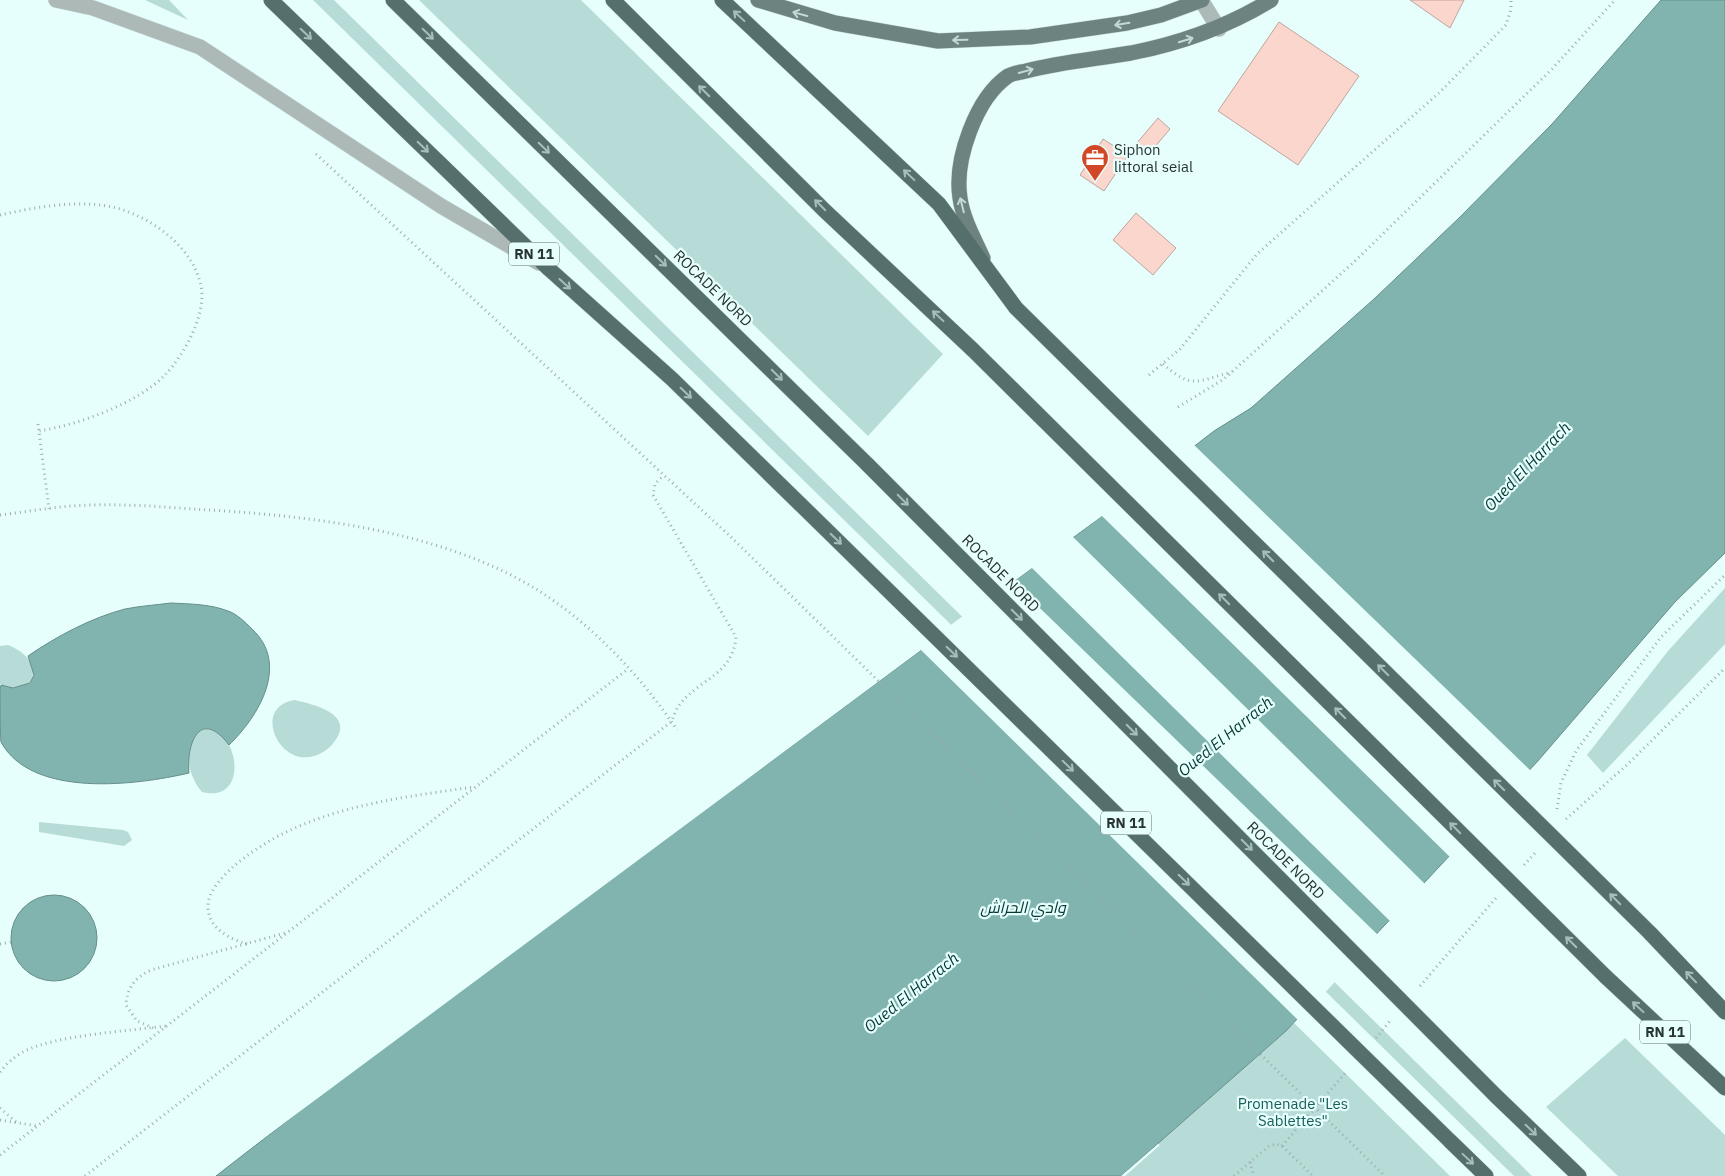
<svg xmlns="http://www.w3.org/2000/svg" width="1725" height="1176" font-family="'IBM Plex Sans',Cairo,sans-serif">
  <style>
    .green { fill: #b7dcd8 }
    .water { fill: #81b4af; stroke: #668e8a }
    .pier { fill: #e7fffc }
    .building { fill: #fad6cc; stroke: #bea49e }
    .lines { fill: none; stroke-linecap: round; stroke-linejoin: round }
    .minor-casing { stroke: #c5dad8; stroke-width: 16 }
    .major-casing { stroke: #c5dad8; stroke-width: 16 }
    .highway-casing { stroke: #c5dad8; stroke-width: 16 }
    .path { stroke: #9baeac; stroke-width: 3; stroke-dasharray: 1 4; stroke-linecap: butt }
    .minor { stroke: #acb9b7; stroke-width: 15 }
    .major { stroke: #6c8380; stroke-width: 15 }
    .highway { stroke: #556f6d; stroke-width: 15 }
    .highway-bridge-casing { stroke: #c5dad8; stroke-width: 16; stroke-linecap: butt }
    .path-bridge { stroke: #9baeac; stroke-width: 3; stroke-dasharray: 1 4; stroke-linecap: butt }
    .highway-bridge { stroke: #556f6d; stroke-width: 15 }
    .oneway { stroke: #c2dad7 }
    .oneway2 { stroke: #a5bebc }
    .labels { text-anchor: middle; dominant-baseline: central; stroke-width: 4.5; stroke-linejoin: round; paint-order: stroke }
    .shield { fill: #e7fffc; stroke: #61716f; stroke-width: 1 }
    .shield-label { font-size: 14px; font-weight: bold; fill: #283433 }
    .poi-label { font-size: 15px; fill: #283433; stroke: #e7fffc; text-anchor: start }
    .street-label { font-size: 15px; fill: #283433; stroke: #e7fffc }
    .park-label { font-size: 15px; fill: #175d58; stroke: #e7fffc }
    .water-label { font-size: 16px; font-style: italic; fill: #053835; stroke: #e7fffc }
  </style>
  <rect width="100%" height="100%" fill="#e7fffc"/>
  <!-- green -->
  <g class="green">
    <path d="M 144,0 L 169,0 L 188,20 L 145,0 Z"/>
    <path d="M 313,0 L 334,0 L 1532,1176 L 1514,1176 Z"/>
    <path d="M 419,0 L 581,0 L 943,354 L 868,436 Z"/>
    <path d="M 1725,588 L 1725,644 L 1603,773 L 1587,755 L 1668,651 Z"/>
    <path d="M 8,645 C 49,661 35,701 0,684 L 0,646 Z"/>
    <path d="M 295,700 C 311,704 350,712 338,736 C 334,743 330,748 323,752 C 283,777 248,707 295,700 Z"/>
    <path d="M 207,729 C 240,731 249,804 202,792 C 188,777 177,735 207,729 Z"/>
    <path d="M 39,822 L 123,830 L 128,832 L 132,840 L 124,846 L 39,832 Z"/>
    <path d="M 1294,1023 L 1450,1176 L 1121,1176 L 1286,1031 Z"/>
    <path d="M 1625,1038 L 1725,1135 L 1725,1176 L 1618,1176 L 1546,1107 Z"/>
  </g>
  <!-- water -->
  <g class="water">
    <path d="M 1661,0 L 1725,0 L 1725,553 L 1675,602 L 1537,762 L 1286,1031 L 1121,1176 L 216,1176 L 323,1093 L 1144,485 L 1214,431 L 1251,408 L 1374,299 L 1459,218 L 1552,124 Z"/>
    <path d="M 171,603 C 190,604 210,604 228,611 C 237,614 245,622 252,629 C 290,664 259,716 229,745 C 201,708 186,742 189,773 C 138,785 32,799 1,742 C 0,733 0,700 0,689 L 1,685 L 13,688 L 30,683 L 34,675 L 28,656 C 57,636 91,618 125,609 C 140,606 156,605 171,603 Z"/>
    <circle cx="54" cy="938" r="43"/>
  </g>
  <!-- pier -->
  <g class="pier">
    <path d="M 1193,444 L 1531,771 L 1451,858 L 1102,516 L 1073,537 L 1426,885 L 1424,886 L 1459,921 L 1459,924 L 1440,941 L 1437,941 L 1403,909 L 1391,922 L 1032,568 L 1013,582 L 1378,935 L 1299,1021 L 921,650 L 213,1176 L 321,1091 L 1044,556 L 1007,520 L 1027,497 L 1030,497 L 1070,537 Z"/>
    <path d="M 1158,1144 L 1160,1145 L 1125,1176 L 1121,1176 Z"/>
  </g>
  <!-- building -->
  <g class="building">
    <path d="M 1410,0 L 1464,0 L 1450,28 Z"/>
    <path d="M 1279,22 L 1359,76 L 1298,165 L 1218,111 Z"/>
    <path d="M 1158,118 L 1170,129 L 1148,155 L 1136,144 Z"/>
    <path d="M 1103,139 L 1128,155 L 1104,191 L 1080,175 Z"/>
    <path d="M 1136,213 L 1176,248 L 1153,275 L 1113,240 Z"/>
  </g>
  <g class="lines">
    <defs>
      <g id="minor">
        <path d="M 56,0 L 93,8 L 200,47 L 441,206 L 539,263"/>
        <path d="M 1201,0 L 1219,29"/>
      </g>
      <g id="major">
        <path d="M 758,0 L 835,23 L 938,41 L 1030,37 L 1127,23 L 1161,15 L 1202,0"/>
        <path d="M 983,258 C 974,238 963,219 960,198 C 954,160 976,98 1008,76 C 1013,73 1021,72 1026,71 C 1060,62 1096,59 1131,53 C 1182,43 1227,27 1271,0"/>
      </g>
      <g id="highway">
        <path d="M 271,0 L 549,269 L 672,379 L 801,505"/>
        <path d="M 393,0 L 868,465"/>
        <path d="M 613,0 L 824,210 L 973,350"/>
        <path d="M 722,0 L 939,204 L 1016,308"/>
        <path d="M 1650,933 L 1725,1012"/>
        <path d="M 1605,976 L 1725,1088"/>
        <path d="M 1496,1096 L 1579,1176"/>
        <path d="M 1450,1141 L 1486,1176"/>
      </g>
    </defs>
    <!-- minor casing -->
    <use href="#minor" class="minor-casing"/>
    <!-- major casing -->
    <use href="#major" class="major-casing"/>
    <!-- highway casing -->
    <use href="#highway" class="highway-casing"/>
    <!-- path -->
    <g class="path">
      <path d="M 316,154 L 731,537"/>
      <path d="M 0,215 C 36,207 83,198 120,209 C 155,220 193,248 201,286 C 207,314 184,355 165,375 C 138,403 78,425 39,431"/>
      <path d="M 1163,364 C 1193,390 1196,381 1232,372"/>
      <path d="M 1149,375 L 1180,349 L 1257,254 L 1440,92 L 1506,25 L 1511,9 L 1511,0"/>
      <path d="M 1178,407 L 1224,379 L 1354,262 L 1552,69 L 1615,0"/>
      <path d="M 38,424 L 49,509"/>
      <path d="M 0,515 C 24,512 48,508 71,506 C 111,503 153,506 192,509 C 304,515 438,529 536,589 C 591,623 641,676 677,730"/>
      <path d="M 1557,809 L 1561,783 L 1576,751 L 1661,637 L 1725,575"/>
      <path d="M 1566,819 L 1628,764 L 1725,668"/>
      <path d="M 1524,865 L 1535,853"/>
      <path d="M 0,944 L 11,942"/>
      <path d="M 247,944 C 229,939 209,928 208,908 C 207,892 222,877 233,867 C 300,809 389,799 474,787"/>
      <path d="M 1420,986 L 1496,898"/>
      <path d="M 153,1028 L 137,1021 L 126,1005 C 127,987 136,977 151,970 L 285,933"/>
      <path d="M 1376,1038 L 1390,1021"/>
      <path d="M 0,1072 C 6,1064 14,1057 23,1052 C 55,1035 128,1031 166,1026"/>
      <path d="M 0,1108 L 16,1122"/>
      <path d="M 0,1120 L 38,1126"/>
      <path d="M 1282,1146 L 1347,1071"/>
      <path d="M 0,1155 L 628,669"/>
      <path d="M 1250,1162 L 1254,1176"/>
      <path d="M 85,1176 L 671,722 C 674,716 676,709 680,704 C 700,679 733,674 736,637 L 653,495 L 655,484 L 664,475"/>
      <path d="M 1234,1176 L 1269,1146 L 1276,1144 L 1282,1146 L 1313,1176"/>
    </g>
    <!-- minor -->
    <use href="#minor" class="minor"/>
    <!-- major -->
    <use href="#major" class="major"/>
    <!-- highway -->
    <use href="#highway" class="highway"/>
    <defs>
      <g id="highway-bridge">
        <path d="M 1016,308 L 1650,933"/>
        <path d="M 973,350 L 1605,976"/>
        <path d="M 868,465 L 1496,1096"/>
        <path d="M 801,505 L 1450,1141"/>
      </g>
    </defs>
    <!-- highway-bridge casing -->
    <use href="#highway-bridge" class="highway-bridge-casing"/>
    <!-- path-bridge -->
    <path class="path-bridge" d="M 731,537 L 1385,1176"/>
    <!-- highway-bridge -->
    <use href="#highway-bridge" class="highway-bridge"/>
  </g>
  <!-- one-way arrows -->
  <defs><path id="oneway-shaft" d="M-6 0H5M1.5-3L5.5 0L1.5 3" fill="none" stroke-width="1.6" stroke-linecap="round" stroke-linejoin="round" transform="scale(1.25)"/></defs>
  <g class="oneway">
    <use href="#oneway-shaft" transform="translate(800 14) rotate(-165)"/>
    <use href="#oneway-shaft" transform="translate(1122 24) rotate(171)"/>
    <use href="#oneway-shaft" transform="translate(960 40) rotate(179)"/>
    <use href="#oneway-shaft" transform="translate(1186 40) rotate(-17)"/>
    <use href="#oneway-shaft" transform="translate(1026 71) rotate(-15)"/>
    <use href="#oneway-shaft" transform="translate(962 205) rotate(-104)"/>
  </g>
  <g class="oneway2">
    <use href="#oneway-shaft" transform="translate(739 16) rotate(-137)"/>
    <use href="#oneway-shaft" transform="translate(306 34) rotate(44)"/>
    <use href="#oneway-shaft" transform="translate(428 34) rotate(44)"/>
    <use href="#oneway-shaft" transform="translate(704 91) rotate(-135)"/>
    <use href="#oneway-shaft" transform="translate(423 147) rotate(44)"/>
    <use href="#oneway-shaft" transform="translate(544 148) rotate(44)"/>
    <use href="#oneway-shaft" transform="translate(909 175) rotate(-137)"/>
    <use href="#oneway-shaft" transform="translate(820 205) rotate(-135)"/>
    <use href="#oneway-shaft" transform="translate(661 261) rotate(44)"/>
    <use href="#oneway-shaft" transform="translate(565 284) rotate(42)"/>
    <use href="#oneway-shaft" transform="translate(938 316) rotate(-137)"/>
    <use href="#oneway-shaft" transform="translate(777 375) rotate(45)"/>
    <use href="#oneway-shaft" transform="translate(686 393) rotate(44)"/>
    <use href="#oneway-shaft" transform="translate(903 500) rotate(45)"/>
    <use href="#oneway-shaft" transform="translate(836 539) rotate(44)"/>
    <use href="#oneway-shaft" transform="translate(1268 556) rotate(-135)"/>
    <use href="#oneway-shaft" transform="translate(1224 599) rotate(-135)"/>
    <use href="#oneway-shaft" transform="translate(1017 615) rotate(45)"/>
    <use href="#oneway-shaft" transform="translate(952 652) rotate(44)"/>
    <use href="#oneway-shaft" transform="translate(1383 670) rotate(-135)"/>
    <use href="#oneway-shaft" transform="translate(1340 713) rotate(-135)"/>
    <use href="#oneway-shaft" transform="translate(1132 730) rotate(45)"/>
    <use href="#oneway-shaft" transform="translate(1068 766) rotate(44)"/>
    <use href="#oneway-shaft" transform="translate(1499 785) rotate(-135)"/>
    <use href="#oneway-shaft" transform="translate(1455 828) rotate(-135)"/>
    <use href="#oneway-shaft" transform="translate(1247 845) rotate(45)"/>
    <use href="#oneway-shaft" transform="translate(1184 880) rotate(44)"/>
    <use href="#oneway-shaft" transform="translate(1615 899) rotate(-135)"/>
    <use href="#oneway-shaft" transform="translate(1571 942) rotate(-135)"/>
    <use href="#oneway-shaft" transform="translate(1691 977) rotate(-134)"/>
    <use href="#oneway-shaft" transform="translate(1638 1007) rotate(-137)"/>
    <use href="#oneway-shaft" transform="translate(1531 1130) rotate(44)"/>
    <use href="#oneway-shaft" transform="translate(1468 1159) rotate(43)"/>
  </g>
  <!-- icons -->
  <defs>
    <symbol id="office-pin" viewBox="-11 -11 22 30"><path d="M0 17L-7.5 6A9.5 9.5 0 1 1 7.5 6Z" fill="#d24827" stroke="#e7fffc"/><path d="M-6-3h4V-5.5h4V-3h4V5H-6ZM-1-4.5V-3h2v-1.5ZM-6 0V1H6V0Z" fill="#fff"/></symbol>
  </defs>
  <g fill-rule="evenodd">
    <use href="#office-pin" x="1079" y="142" width="32" height="43"/>
  </g>
  <g class="labels">
    <!-- shield labels -->
    <g class="shield">
      <rect x="509" y="242.5" width="50" height="23" rx="4"/>
      <rect x="1101" y="811.5" width="50" height="23" rx="4"/>
      <rect x="1640" y="1020.5" width="50" height="23" rx="4"/>
    </g>
    <g class="shield-label">
      <text x="534" y="254">RN 11</text>
      <text x="1126" y="823">RN 11</text>
      <text x="1665" y="1032">RN 11</text>
    </g>
    <!-- poi labels -->
    <g class="poi-label">
      <text x="1114" y="149">Siphon<tspan x="1114" dy="17">littoral seial</tspan></text>
    </g>
    <!-- street labels -->
    <g class="street-label">
      <text transform="translate(713 288) rotate(44)">ROCADE NORD</text>
      <text transform="translate(1001 573) rotate(45)">ROCADE NORD</text>
      <text transform="translate(1286 860) rotate(45)">ROCADE NORD</text>
    </g>
    <!-- park labels -->
    <g class="park-label">
      <text x="1293" y="1103">Promenade "Les<tspan x="1293" dy="17">Sablettes"</tspan></text>
    </g>
    <!-- water labels -->
    <g class="water-label">
      <text transform="translate(1527 466) rotate(-46)">Oued El Harrach</text>
      <text transform="translate(1225 736) rotate(-39)">Oued El Harrach</text>
      <text x="1023" y="907">وادي الحراش</text>
      <text transform="translate(911 992) rotate(-39)">Oued El Harrach</text>
    </g>
  </g>
</svg>
